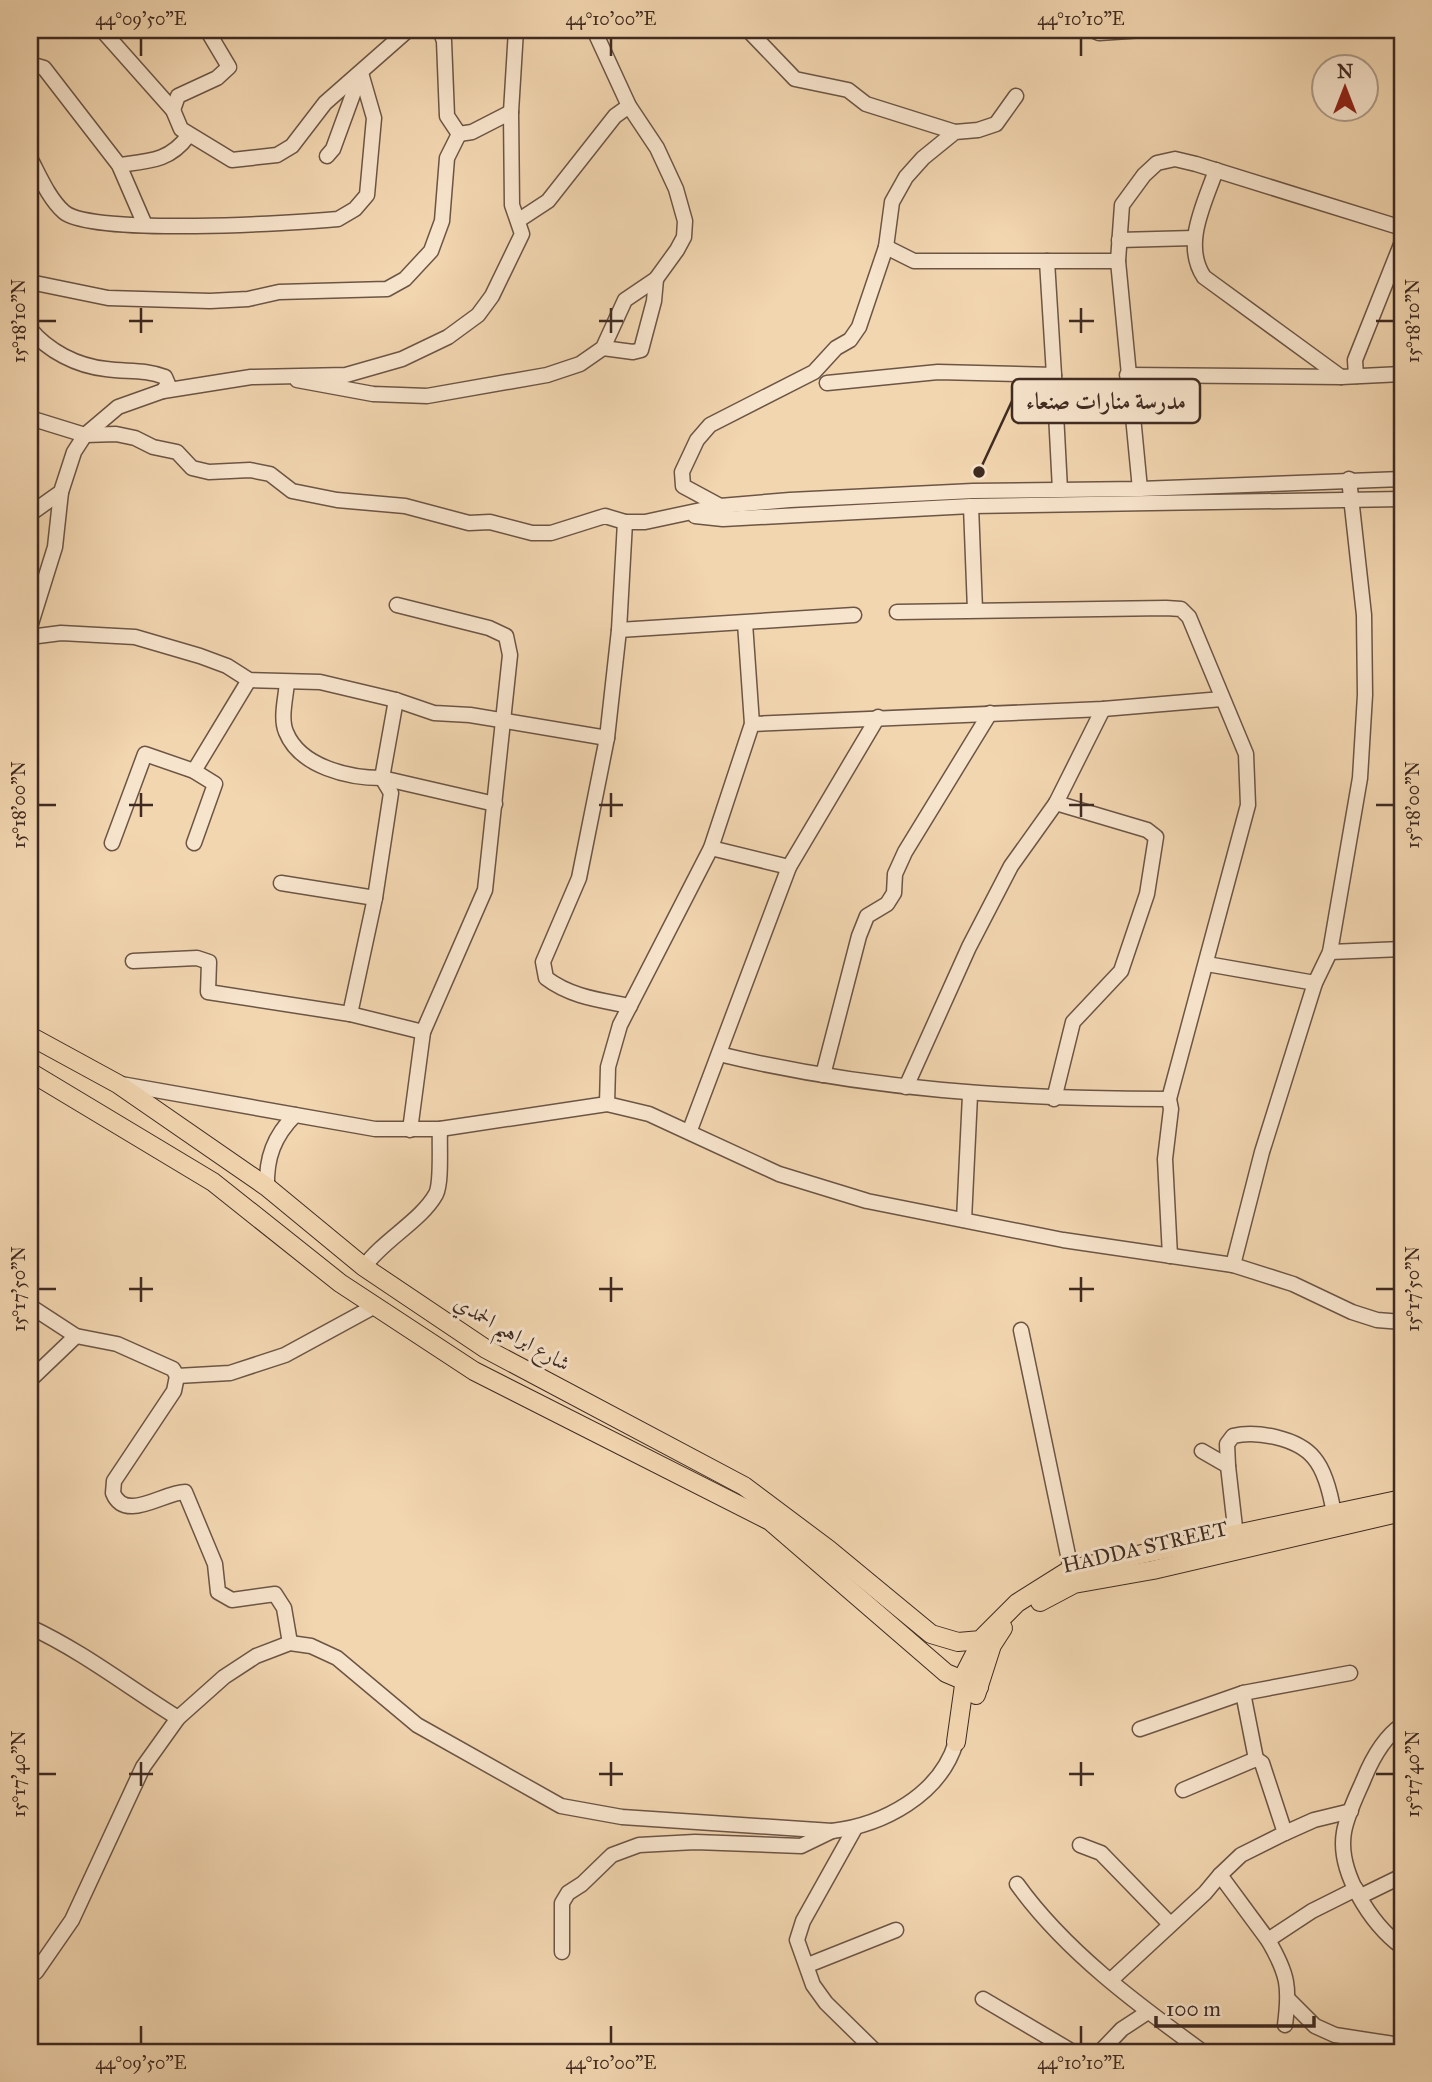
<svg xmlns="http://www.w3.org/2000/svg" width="1432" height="2082" font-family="'IM FELL Great Primer',Amiri,serif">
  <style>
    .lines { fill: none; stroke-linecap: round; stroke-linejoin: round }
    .minor-casing { stroke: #6c5545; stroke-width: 17 }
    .major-casing { stroke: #3f2a21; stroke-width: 20 }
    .minor { stroke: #f7e4cc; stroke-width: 14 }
    .major { stroke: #f2d6b0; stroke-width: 18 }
    .ticks { fill: none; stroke: #3f2a21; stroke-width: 2.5 }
    .labels { text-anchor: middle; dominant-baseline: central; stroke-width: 6; stroke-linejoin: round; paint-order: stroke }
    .street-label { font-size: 21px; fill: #3f2a21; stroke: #f7e4cc }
    .leader { fill: none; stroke: #3f2a21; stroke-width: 2.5 }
    .callout-dot { fill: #3f2a21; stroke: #f7e4cc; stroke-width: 2.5 }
    .callout { fill: #f7e4cc; stroke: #3f2a21; stroke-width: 2.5 }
    .callout-label { font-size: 23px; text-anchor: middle; font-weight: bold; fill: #3f2a21 }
    .neatline { fill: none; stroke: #3f2a21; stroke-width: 2.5 }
    .ticks-label { font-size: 18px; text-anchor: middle; fill: #3f2a21 }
  </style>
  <rect width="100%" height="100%" fill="#f2d6b0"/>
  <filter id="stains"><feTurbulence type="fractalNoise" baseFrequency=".00286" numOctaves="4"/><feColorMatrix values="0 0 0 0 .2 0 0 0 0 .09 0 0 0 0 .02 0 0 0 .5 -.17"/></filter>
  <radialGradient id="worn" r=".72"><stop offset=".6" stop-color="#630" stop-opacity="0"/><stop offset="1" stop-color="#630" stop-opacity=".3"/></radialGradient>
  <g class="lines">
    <defs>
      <g id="minor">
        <path d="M 102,30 L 173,110 L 181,129 L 232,160 L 277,155 L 292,146 L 325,103 L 408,30"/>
        <path d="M 748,30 L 795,79 L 848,90 L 866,104 L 955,132"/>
        <path d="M 1092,30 L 1099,33 L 1143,30"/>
        <path d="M 30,64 L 44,68 L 119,165 L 145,225"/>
        <path d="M 173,110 L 178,96 L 217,78 L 229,67 L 207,30"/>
        <path d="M 459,134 L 472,132 L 511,112"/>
        <path d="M 327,156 L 333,149 L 360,75"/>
        <path d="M 30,158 C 39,175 49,199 64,212 C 92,236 295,223 338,219 L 355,209 L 367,195 L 374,118 L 361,73"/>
        <path d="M 119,165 C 149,161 170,161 188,136"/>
        <path d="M 1216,170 C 1205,203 1182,244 1204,277 L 1341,377"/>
        <path d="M 519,220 L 548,201 L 615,116 L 629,106"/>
        <path d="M 1119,240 L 1194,238"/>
        <path d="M 886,247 L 914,261 L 1118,261"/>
        <path d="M 30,282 L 108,298 L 210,301 L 248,299 L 279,292 L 387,289 L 405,279 L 431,251 L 442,221 L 447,158 L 459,134 L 447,116 L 444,41 L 440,30"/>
        <path d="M 30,329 C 48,351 77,366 106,369 C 127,372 145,369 165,377 L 168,384 L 163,391 L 251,377 L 346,375 L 402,359 L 448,337 L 478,315 L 492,296 L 522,234 L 512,205 L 511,112 L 516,30"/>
        <path d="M 603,348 L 633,352 L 641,350 L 654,301 L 656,279"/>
        <path d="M 1054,375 L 1060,490"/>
        <path d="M 1127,375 L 1341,377 L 1402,374"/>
        <path d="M 1356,376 L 1355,360 L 1402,242"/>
        <path d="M 297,380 L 373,394 L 427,396 L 547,375 L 580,364 L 603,348 L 625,300 L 656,279 L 677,250 L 684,237 L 685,221 L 676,189 L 657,148 L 629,106 L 594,30"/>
        <path d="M 827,383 L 938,372 L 1054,375 L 1047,261"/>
        <path d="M 30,418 L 85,435 L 116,434 L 135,438 L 153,447 L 177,452 L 192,468 L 209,472 L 250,470 L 270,474 L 292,491 L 337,500 L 405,506 L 469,523 L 490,522 L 532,533 L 551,533 L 605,516 L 625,522 L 645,522 L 720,506 L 790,500 L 973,491 L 1140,489 L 1402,479"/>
        <path d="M 1140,489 L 1118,261 L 1122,205 L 1144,175 L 1157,163 L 1175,159 L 1196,164 L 1402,228"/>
        <path d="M 720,506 L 683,486 L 682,472 L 697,440 L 710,425 L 814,372 L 836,348 L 850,340 L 859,327 L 886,247 L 892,202 L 906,177 L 923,158 L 955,132 L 978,130 L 996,124 L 1016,96"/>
        <path d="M 971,506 L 975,610"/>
        <path d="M 30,514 L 61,492 L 74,452 L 85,435 L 118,407 L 163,391"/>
        <path d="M 695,516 L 723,519 L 971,506 L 1402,499"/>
        <path d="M 625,522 L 619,630 L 607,738 L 579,878 L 543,962 L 546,978 C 571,997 600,1000 630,1006"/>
        <path d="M 397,605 L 489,628 L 506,636 L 510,655 L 485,890 L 423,1032 L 410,1130"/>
        <path d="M 897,612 L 1166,608 L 1181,609 L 1189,617 L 1246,754 L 1248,805 L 1169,1099 L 1171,1109 L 1165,1159 L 1170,1256"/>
        <path d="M 30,627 L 55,547 L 61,492"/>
        <path d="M 619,630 L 854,615"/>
        <path d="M 30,637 L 61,633 L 135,637 L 200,656 L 227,666 L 249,680 L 320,682 L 396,700 L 434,713 L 470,715 L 607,738"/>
        <path d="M 287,682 C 286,697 280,718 286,732 C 300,767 349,778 382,778 L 495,804"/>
        <path d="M 752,724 L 1103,709 L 1222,699"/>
        <path d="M 194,771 L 249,680"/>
        <path d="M 112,843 L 145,754 L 194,771 L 215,784 L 194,843"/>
        <path d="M 711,848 L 789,867"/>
        <path d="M 281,883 L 375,898"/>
        <path d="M 1330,952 L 1402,949"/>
        <path d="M 133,961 L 197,958 L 209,962 L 208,992 L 350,1014 L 423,1032"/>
        <path d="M 1207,964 L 1315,983"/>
        <path d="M 350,1014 L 375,898 L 391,793 L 382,778 L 396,700"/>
        <path d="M 719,1054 C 867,1090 1017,1099 1169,1099"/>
        <path d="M 823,1075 L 859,936 L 867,916 L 887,904 L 894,893 L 895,874 L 905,852 L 990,713"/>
        <path d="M 121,1084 L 375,1129 L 440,1129 L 607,1104 L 649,1114 L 779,1174 L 867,1201 L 1063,1240 L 1233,1265 L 1293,1284 L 1352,1312 L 1377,1320 L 1402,1322"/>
        <path d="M 906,1087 L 969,947 L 1011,866 L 1056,803 L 1103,709"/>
        <path d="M 1054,1099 L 1073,1022 L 1121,971 L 1147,894 L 1156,837 L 1147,830 L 1056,803"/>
        <path d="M 607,1104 L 608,1067 L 620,1025 L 711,848 L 752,724 L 745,623"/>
        <path d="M 690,1130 L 789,867 L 878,717"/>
        <path d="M 267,1187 C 266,1158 274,1136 295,1115"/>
        <path d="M 964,1220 L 970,1095"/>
        <path d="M 1233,1265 L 1262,1152 L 1315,983 L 1330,952 L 1360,778 L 1365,695 L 1364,615 L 1349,479"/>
        <path d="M 364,1267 C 383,1240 421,1221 436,1194 C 442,1182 439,1144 440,1129"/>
        <path d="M 30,1306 L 76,1336 L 117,1344 L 173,1369 L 177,1376 L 174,1391 L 114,1481 L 113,1493 C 125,1523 164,1492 185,1492 L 215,1564 L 218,1592 L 232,1600 L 275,1594 L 284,1608 L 290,1643"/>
        <path d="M 1021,1330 L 1073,1579"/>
        <path d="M 177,1376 L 230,1373 L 285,1355 L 375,1306"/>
        <path d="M 30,1380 L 76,1336"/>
        <path d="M 1202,1451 L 1228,1466 L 1236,1536"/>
        <path d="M 1228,1466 L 1227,1444 L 1233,1436 C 1256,1430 1298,1438 1314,1458 C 1326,1472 1331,1496 1334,1514"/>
        <path d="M 30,1627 C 82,1651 128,1687 178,1718"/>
        <path d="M 1243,1693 L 1256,1759"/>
        <path d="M 1402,1725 C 1384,1737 1371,1761 1363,1781 C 1356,1797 1347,1815 1344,1832 C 1337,1872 1371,1924 1402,1947"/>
        <path d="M 1140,1729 L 1243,1693 L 1350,1673"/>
        <path d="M 1183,1790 L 1256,1759 L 1262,1763 L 1285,1833 L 1241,1855 L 1220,1875 L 1268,1940 L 1312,1911 L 1356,1889"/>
        <path d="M 855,1828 L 803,1921 L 797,1940 L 813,1985 L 826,2003 L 876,2052"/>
        <path d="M 1285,1833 L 1314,1820 L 1351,1811"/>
        <path d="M 1080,1845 L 1101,1853 L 1170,1924"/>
        <path d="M 1017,1884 C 1065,1951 1137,2004 1203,2052"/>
        <path d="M 1361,1896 L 1402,1876"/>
        <path d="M 1268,1940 C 1288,1974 1290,1987 1285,2025"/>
        <path d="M 562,1952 L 562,1903 L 568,1893 L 582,1884 L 612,1855 L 639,1845 L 695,1842 L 801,1846 L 832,1831"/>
        <path d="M 808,1965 L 896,1930"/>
        <path d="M 36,1972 L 72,1920 L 143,1767 L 178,1718 L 224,1677 L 256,1656 L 290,1643 L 311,1646 L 337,1658 L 417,1725 L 561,1806 L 622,1817 L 832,1831 C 883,1825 940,1795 956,1742"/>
        <path d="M 1112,1979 L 1205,1893 L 1220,1875"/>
        <path d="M 983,1999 L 1073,2052"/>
        <path d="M 1288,1999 L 1315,2026 L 1335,2035 L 1400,2045"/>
        <path d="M 1100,2052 L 1122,2029 L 1148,2012"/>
      </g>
      <g id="major">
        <path d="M 30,1036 L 118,1084 L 267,1187 L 364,1267 L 486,1349 L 744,1486 L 828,1549 L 931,1634 L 958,1642 L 981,1640"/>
        <path d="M 30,1072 L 213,1182 L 340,1283 L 474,1371 L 770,1521 L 946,1673 L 979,1687"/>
        <path d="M 1040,1602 L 1074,1584 L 1153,1570 L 1402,1512"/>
        <path d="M 976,1695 L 992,1645 L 1003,1628"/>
        <path d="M 956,1742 L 966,1671 L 984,1636 L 1017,1603 L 1071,1569 L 1402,1499"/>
      </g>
    </defs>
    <!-- minor casing -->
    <use href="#minor" class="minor-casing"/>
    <!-- major casing -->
    <use href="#major" class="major-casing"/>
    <!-- minor -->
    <use href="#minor" class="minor"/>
    <!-- major -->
    <use href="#major" class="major"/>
  </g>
  <!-- ticks -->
  <path class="ticks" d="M 141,38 L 141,56M 611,38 L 611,56M 1081,38 L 1081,56M 141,308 L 141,333M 611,308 L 611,333M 1081,308 L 1081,333M 38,321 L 56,321M 129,321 L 153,321M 599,321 L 623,321M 1069,321 L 1094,321M 1376,321 L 1394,321M 141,793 L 141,817M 611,793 L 611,817M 1081,793 L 1081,817M 38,805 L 56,805M 129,805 L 153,805M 599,805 L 623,805M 1069,805 L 1094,805M 1376,805 L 1394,805M 141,1277 L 141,1302M 611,1277 L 611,1302M 1081,1277 L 1081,1302M 38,1289 L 56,1289M 129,1289 L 153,1289M 599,1289 L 623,1289M 1069,1289 L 1094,1289M 1376,1289 L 1394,1289M 141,1762 L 141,1786M 611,1762 L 611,1786M 1081,1762 L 1081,1786M 38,1774 L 56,1774M 129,1774 L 153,1774M 599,1774 L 623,1774M 1069,1774 L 1094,1774M 1376,1774 L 1394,1774M 141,2026 L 141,2044M 611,2026 L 611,2044M 1081,2026 L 1081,2044"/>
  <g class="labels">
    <!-- street labels -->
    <g class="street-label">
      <text transform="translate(512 1333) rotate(30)">شارع ابراهيم الحمدي</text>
      <text transform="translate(1145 1547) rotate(-13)">HADDA STREET</text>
    </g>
  </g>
  <!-- callouts -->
  <path class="leader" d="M979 472L1012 401"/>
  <circle class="callout-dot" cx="979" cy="472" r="7"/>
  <rect class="callout" x="1012" y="379" width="188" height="44" rx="7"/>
  <g class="callout-label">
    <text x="1106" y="409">مدرسة منارات صنعاء</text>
  </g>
  <!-- margin -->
  <rect width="1432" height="2082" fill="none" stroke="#f2d6b0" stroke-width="77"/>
  <!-- north arrow -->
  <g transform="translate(1345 88)"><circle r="33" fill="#f7e4cc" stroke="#ad9a88" stroke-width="2"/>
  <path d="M0-5L12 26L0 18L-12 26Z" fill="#8f2418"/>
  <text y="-10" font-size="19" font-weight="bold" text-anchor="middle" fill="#3f2a21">N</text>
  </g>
  <!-- scale -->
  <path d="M1156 2016v10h158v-10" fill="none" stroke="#3f2a21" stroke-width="3.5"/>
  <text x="1166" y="2016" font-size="21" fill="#3f2a21" stroke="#f7e4cc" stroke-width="5" paint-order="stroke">100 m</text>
  <rect x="38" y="38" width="1356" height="2006" class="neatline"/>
  <g class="ticks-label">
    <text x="141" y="25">44°09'50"E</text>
    <text x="611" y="25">44°10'00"E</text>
    <text x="1081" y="25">44°10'10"E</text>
    <text transform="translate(19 321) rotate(-90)" y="6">15°18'10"N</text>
    <text transform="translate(1413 321) rotate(-90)" y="6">15°18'10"N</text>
    <text transform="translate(19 805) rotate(-90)" y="6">15°18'00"N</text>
    <text transform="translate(1413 805) rotate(-90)" y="6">15°18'00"N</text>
    <text transform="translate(19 1289) rotate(-90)" y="6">15°17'50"N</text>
    <text transform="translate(1413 1289) rotate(-90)" y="6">15°17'50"N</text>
    <text transform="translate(19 1774) rotate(-90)" y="6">15°17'40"N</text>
    <text transform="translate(1413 1774) rotate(-90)" y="6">15°17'40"N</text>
    <text x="141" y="2069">44°09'50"E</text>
    <text x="611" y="2069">44°10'00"E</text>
    <text x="1081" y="2069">44°10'10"E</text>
  </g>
  <rect width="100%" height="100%" filter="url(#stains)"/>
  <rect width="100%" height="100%" fill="url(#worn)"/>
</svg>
